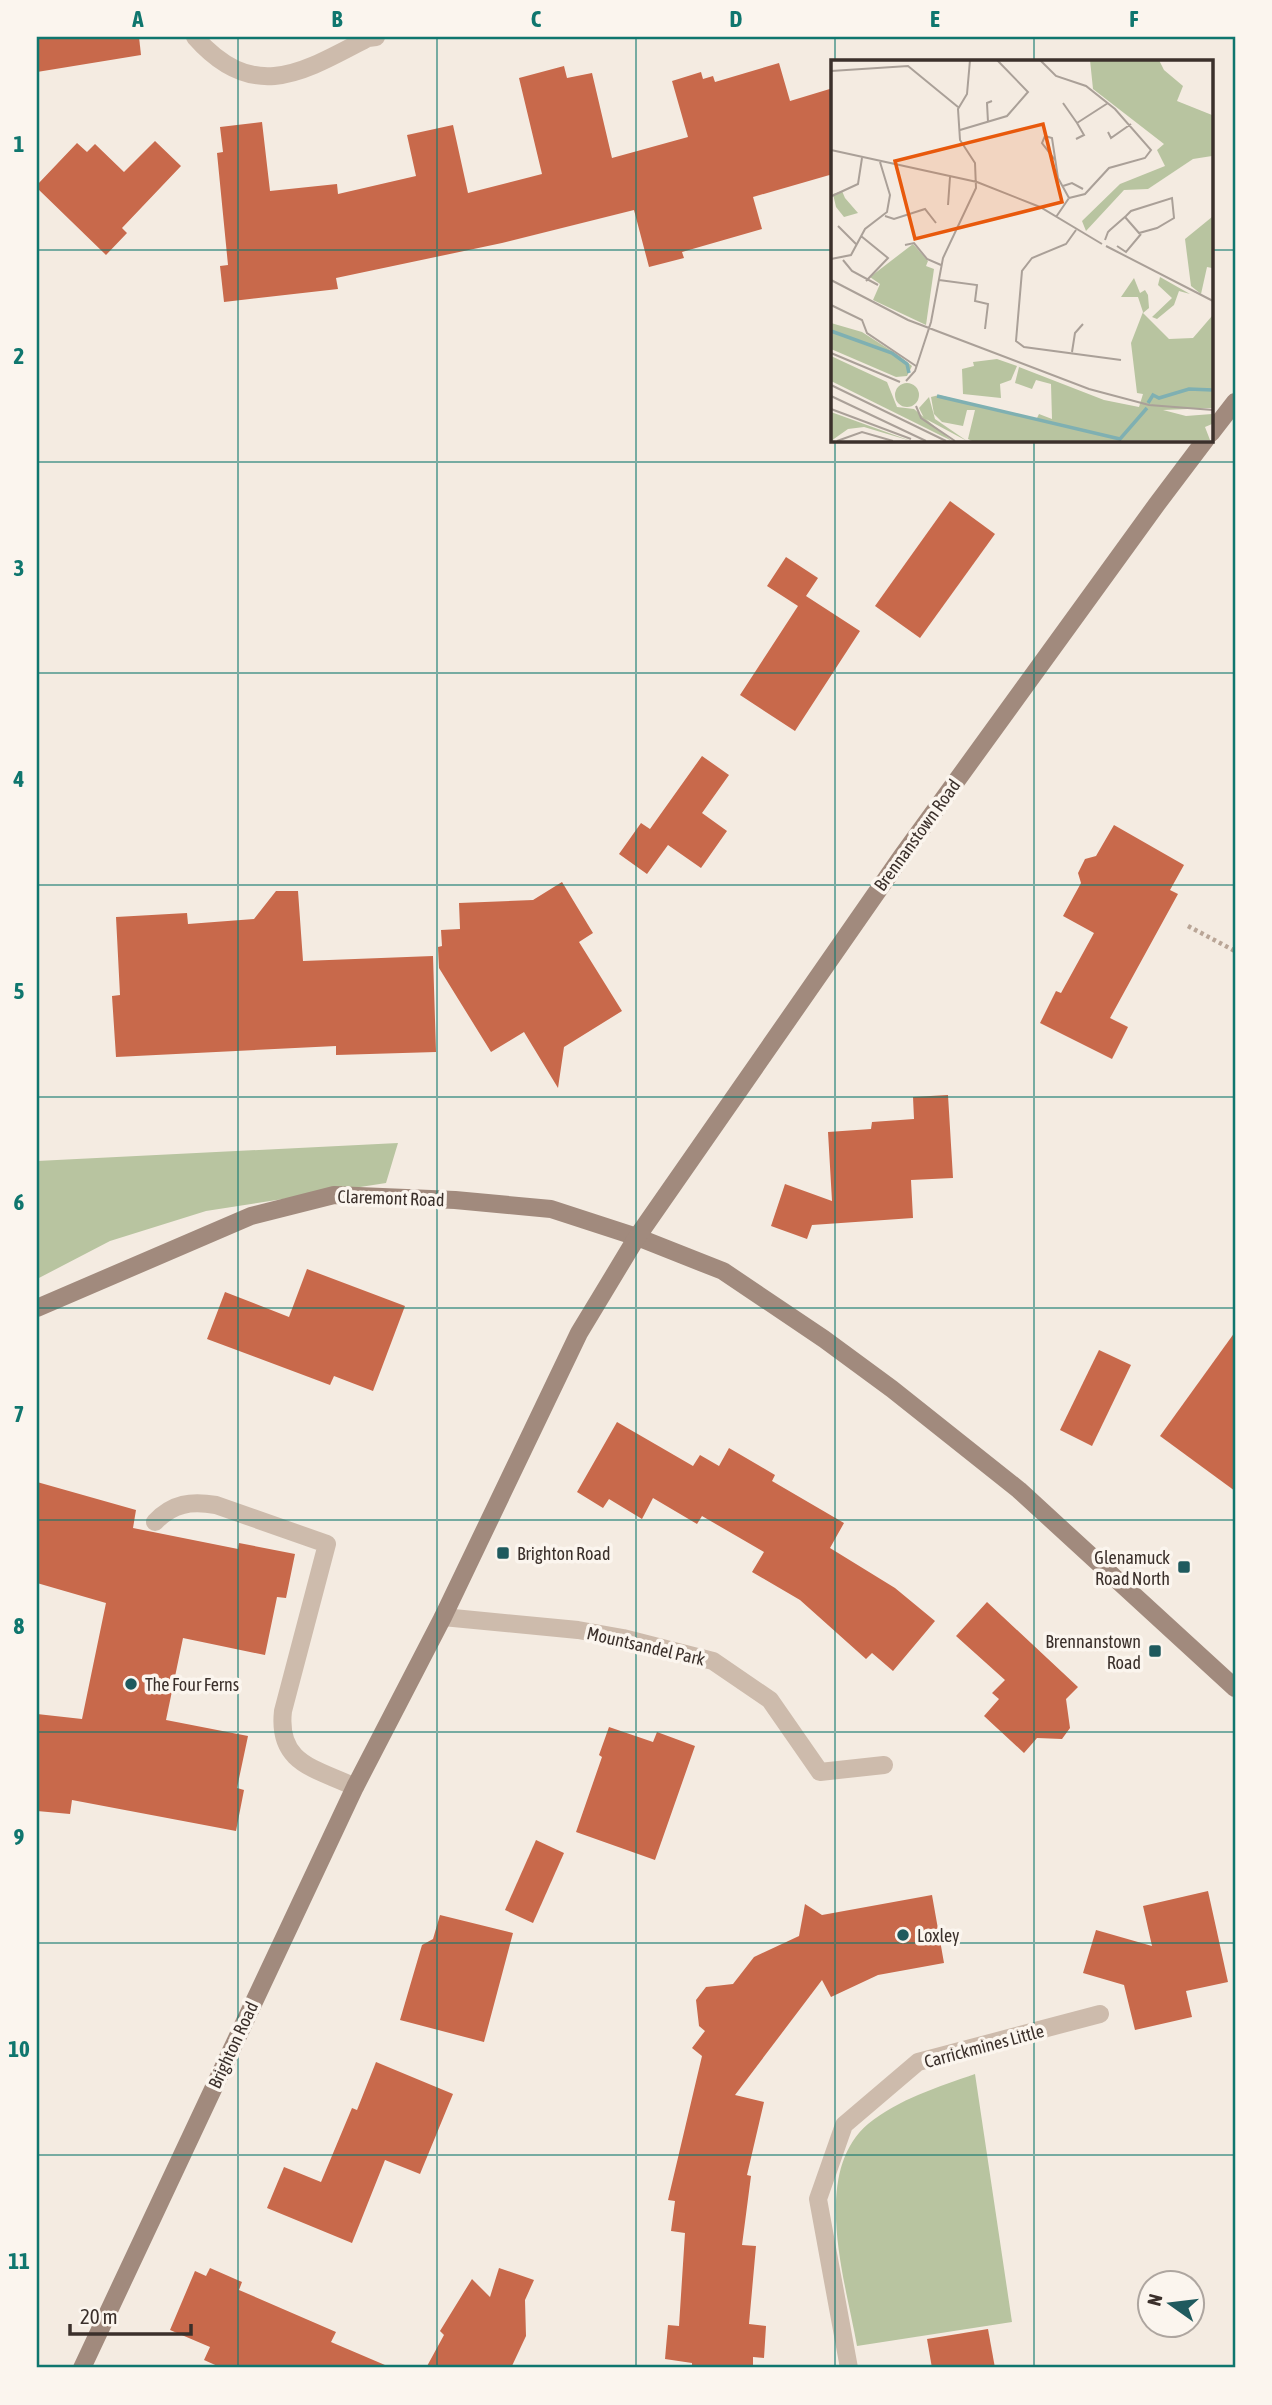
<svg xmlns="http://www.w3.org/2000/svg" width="1272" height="2405" font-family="'Asap Condensed',sans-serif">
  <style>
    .green { fill: #b8c4a0 }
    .building { fill: #c8694b }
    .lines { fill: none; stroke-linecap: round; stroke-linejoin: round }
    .path { stroke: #b9a596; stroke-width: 4.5; stroke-dasharray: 3.5 3.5; stroke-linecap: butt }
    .lane { stroke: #cdbbac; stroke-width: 18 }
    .street { stroke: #cdbbac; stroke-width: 18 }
    .secondary { stroke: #a18a7d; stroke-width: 18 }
    .grid { fill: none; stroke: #0f766e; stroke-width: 2; stroke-opacity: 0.55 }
    .poi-dot { fill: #1f5a5e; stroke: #fbf5ee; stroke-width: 2.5 }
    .labels { text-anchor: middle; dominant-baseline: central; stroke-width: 7; stroke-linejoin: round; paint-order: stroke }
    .street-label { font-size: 18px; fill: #3b302b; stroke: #fbf5ee }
    .poi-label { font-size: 18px; fill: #3b302b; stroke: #fbf5ee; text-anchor: start }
    .inset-river { fill: none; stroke: #7fb0b2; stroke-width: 3.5 }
    .inset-road { fill: none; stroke: #aaa098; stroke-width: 2 }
    .view { fill: #e8590c; fill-opacity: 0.15; stroke: #e8590c; stroke-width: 3.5 }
    .inset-edge { fill: none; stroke: #3b302b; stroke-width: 3.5 }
    .neatline { fill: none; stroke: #0f766e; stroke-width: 2.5 }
    .grid-label { font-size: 23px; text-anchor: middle; font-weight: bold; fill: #0f766e }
  </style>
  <rect width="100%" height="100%" fill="#f4ebe1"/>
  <!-- green -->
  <g class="green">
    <path d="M 398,1143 L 386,1183 L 206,1211 L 110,1241 L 37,1279 L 37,1161 Z"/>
    <path d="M 975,2074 L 1012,2322 L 857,2346 C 846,2282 810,2174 868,2124 C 899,2099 938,2087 975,2074 Z"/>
  </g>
  <!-- building -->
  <g class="building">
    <path d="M 37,37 L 139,37 L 141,55 L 37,72 Z"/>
    <path d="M 779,63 L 790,101 L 833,88 L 833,174 L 753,197 L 762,229 L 682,252 L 684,258 L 649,267 L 634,210 L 502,243 L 336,278 L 338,289 L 224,302 L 220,266 L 228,265 L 217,153 L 223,152 L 220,127 L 262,122 L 270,191 L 337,184 L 338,194 L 416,176 L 407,135 L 453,125 L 468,193 L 542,174 L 519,78 L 564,66 L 567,78 L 592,73 L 612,158 L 688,137 L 672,81 L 701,72 L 703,79 L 713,76 L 715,82 Z"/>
    <path d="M 155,141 L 181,166 L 122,228 L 127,233 L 106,255 L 37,188 L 37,185 L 77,143 L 87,152 L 95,144 L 124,172 Z"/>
    <path d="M 950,501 L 995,534 L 920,638 L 875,606 Z"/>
    <path d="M 786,557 L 818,578 L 806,596 L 860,631 L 795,731 L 740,695 L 798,606 L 767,586 Z"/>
    <path d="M 702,756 L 729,775 L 702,813 L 727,831 L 701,868 L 668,845 L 647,874 L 619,854 L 641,823 L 650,829 Z"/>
    <path d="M 1114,825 L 1184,865 L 1170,890 L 1178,894 L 1110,1018 L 1128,1027 L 1112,1059 L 1040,1023 L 1056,991 L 1061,993 L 1094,933 L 1063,916 L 1081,883 L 1078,873 L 1085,859 L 1096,856 Z"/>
    <path d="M 562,882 L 593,933 L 579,942 L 622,1011 L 564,1047 L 558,1088 L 524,1032 L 491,1052 L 439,968 L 438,947 L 442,946 L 441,930 L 460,929 L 459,903 L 533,900 Z"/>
    <path d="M 276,891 L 298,891 L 303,961 L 433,956 L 436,1052 L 336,1055 L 336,1046 L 116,1057 L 112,996 L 120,995 L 116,917 L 187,913 L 188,924 L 254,919 Z"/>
    <path d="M 948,1095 L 953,1178 L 911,1180 L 913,1218 L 812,1225 L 807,1239 L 771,1226 L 785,1184 L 832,1201 L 828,1132 L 871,1129 L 872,1122 L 914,1119 L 913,1097 Z"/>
    <path d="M 307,1269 L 405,1306 L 373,1391 L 334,1376 L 330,1385 L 207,1339 L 225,1292 L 289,1317 Z"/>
    <path d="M 1235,1332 L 1235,1491 L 1160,1436 Z"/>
    <path d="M 1099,1350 L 1131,1365 L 1092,1446 L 1060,1430 Z"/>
    <path d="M 617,1422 L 693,1466 L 700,1455 L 719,1466 L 729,1448 L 775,1475 L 772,1481 L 844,1523 L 830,1548 L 895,1588 L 935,1621 L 893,1671 L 872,1653 L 866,1659 L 800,1600 L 752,1572 L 764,1552 L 702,1516 L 697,1524 L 653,1498 L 642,1519 L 609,1499 L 603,1508 L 577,1492 Z"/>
    <path d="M 37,1482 L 136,1510 L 133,1528 L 238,1549 L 239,1543 L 295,1554 L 286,1598 L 277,1597 L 265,1655 L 183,1638 L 166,1720 L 248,1736 L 237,1788 L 244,1790 L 236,1831 L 72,1800 L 70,1814 L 37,1811 L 37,1714 L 82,1719 L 106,1603 L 37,1583 Z"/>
    <path d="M 987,1602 L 1078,1687 L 1066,1699 L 1070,1728 L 1062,1739 L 1037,1738 L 1024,1753 L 984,1716 L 999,1699 L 992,1693 L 1005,1680 L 956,1636 Z"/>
    <path d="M 609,1727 L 653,1742 L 657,1732 L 695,1746 L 655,1860 L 576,1832 L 602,1757 L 599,1755 Z"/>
    <path d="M 536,1840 L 564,1853 L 533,1923 L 505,1910 Z"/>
    <path d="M 1208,1891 L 1228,1982 L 1186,1991 L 1192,2017 L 1135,2030 L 1124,1985 L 1083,1973 L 1096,1930 L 1152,1946 L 1143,1906 Z"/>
    <path d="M 932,1895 L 944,1963 L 878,1975 L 831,1997 L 822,1980 L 735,2095 L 764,2102 L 747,2175 L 751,2176 L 742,2245 L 756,2246 L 749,2324 L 766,2326 L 764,2358 L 753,2357 L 753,2368 L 692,2368 L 692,2363 L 665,2359 L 668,2325 L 679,2326 L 685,2233 L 671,2231 L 675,2201 L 668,2200 L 702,2056 L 692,2048 L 705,2031 L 699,2026 L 696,2000 L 706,1987 L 733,1984 L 754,1957 L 799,1936 L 805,1904 L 822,1915 Z"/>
    <path d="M 440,1915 L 513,1933 L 484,2042 L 400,2020 L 422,1945 L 433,1939 Z"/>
    <path d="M 376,2062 L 453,2094 L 420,2174 L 385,2160 L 352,2243 L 267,2208 L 284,2167 L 321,2182 L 352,2108 L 357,2110 Z"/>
    <path d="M 210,2268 L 242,2282 L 239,2290 L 336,2332 L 331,2342 L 392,2368 L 222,2368 L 204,2360 L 210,2347 L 170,2330 L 195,2271 L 206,2276 Z"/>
    <path d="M 499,2268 L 534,2280 L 525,2300 L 526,2336 L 511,2368 L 426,2368 L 444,2335 L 440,2331 L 472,2279 L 490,2297 Z"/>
    <path d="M 988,2329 L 995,2368 L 932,2368 L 927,2339 Z"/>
  </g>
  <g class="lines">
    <!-- path -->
    <path class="path" d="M 1188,926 L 1235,951"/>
    <!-- lane -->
    <path class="lane" d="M 155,1522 C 173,1503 191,1501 216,1505 L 327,1544 L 283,1711 C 277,1764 315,1768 355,1787"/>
    <!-- street -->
    <g class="street">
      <path d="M 195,37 C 254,104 303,72 368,38 L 376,37"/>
      <path d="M 443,1617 L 578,1630 L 623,1638 L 713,1661 L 770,1700 L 820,1772 L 884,1765"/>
      <path d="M 849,2368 L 818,2199 L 844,2125 L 918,2062 L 1100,2014"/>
    </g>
    <!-- secondary -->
    <g class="secondary">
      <path d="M 1211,433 L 1235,402"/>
      <path d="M 37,1308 L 251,1216 L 334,1195 L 455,1200 L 551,1209 L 637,1237 L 723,1271 L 824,1339 L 892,1389 L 1019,1490 L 1235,1688"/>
      <path d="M 82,2368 L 355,1787 L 443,1617 L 579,1333 L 637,1237 L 902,856 L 1157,504 L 1206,439"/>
    </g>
  </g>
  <!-- grid -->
  <path class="grid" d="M 238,37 L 238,2368M 437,37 L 437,2368M 636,37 L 636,2368M 835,37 L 835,61M 1034,37 L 1034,61M 37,250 L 833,250M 1211,250 L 1235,250M 835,439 L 835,2368M 1034,439 L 1034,2368M 37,462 L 1235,462M 37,673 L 1235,673M 37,885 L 1235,885M 37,1097 L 1235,1097M 37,1308 L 1235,1308M 37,1520 L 1235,1520M 37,1732 L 1235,1732M 37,1943 L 1235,1943M 37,2155 L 1235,2155"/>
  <!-- markers -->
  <g class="poi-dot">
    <rect x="496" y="1546" width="14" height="14" rx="3.5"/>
    <rect x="1177" y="1560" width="14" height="14" rx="3.5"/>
    <rect x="1148" y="1644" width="14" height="14" rx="3.5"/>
    <circle cx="131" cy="1684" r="7"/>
    <circle cx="903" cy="1935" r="7"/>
  </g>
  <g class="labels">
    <!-- street labels -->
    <g class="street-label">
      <text transform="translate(917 835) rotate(-54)">Brennanstown Road</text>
      <text transform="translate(391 1198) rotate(2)">Claremont Road</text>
      <text transform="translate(646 1646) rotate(13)">Mountsandel Park</text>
      <text transform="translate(233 2045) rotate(-65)">Brighton Road</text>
      <text transform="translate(984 2046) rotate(-15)">Carrickmines Little</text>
    </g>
    <!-- poi labels -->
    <g class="poi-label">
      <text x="517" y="1553">Brighton Road</text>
      <text x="1170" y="1557" text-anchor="end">Glenamuck<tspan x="1170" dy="21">Road North</tspan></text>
      <text x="1141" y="1641" text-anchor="end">Brennanstown<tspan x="1141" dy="21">Road</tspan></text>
      <text x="145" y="1684">The Four Ferns</text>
      <text x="917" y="1935">Loxley</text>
    </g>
  </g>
  <!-- overview -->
  <g transform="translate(831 60)">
    <rect width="382" height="382" fill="#f4ebe1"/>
    <path d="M 259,0 L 328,0 L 333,10 L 352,26 L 346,41 L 381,55 L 381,96 L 362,99 L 317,129 L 293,130 L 255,171 L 251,161 L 289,124 L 334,106 L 326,90 L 333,84 L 262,29 ZM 11,131 L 14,138 L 27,153 L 13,157 L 5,147 L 2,134 ZM 381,157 L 381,208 L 376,207 L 370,234 L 360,226 L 354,179 ZM 82,184 L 97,201 L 95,206 L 103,209 L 95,265 L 42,240 L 49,224 L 39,217 ZM 329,217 L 359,234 L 348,231 L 343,245 L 326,259 L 321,257 L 341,238 L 327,225 ZM 303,218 L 309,233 L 314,230 L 317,235 L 318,248 L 312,253 L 338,279 L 362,278 L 381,256 L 381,348 L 332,350 L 355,356 L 381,354 L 381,364 L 374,367 L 379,380 L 141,381 L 137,379 L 144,350 L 136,350 L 132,366 L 111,362 L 103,354 L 100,337 L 108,335 L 205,360 L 208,354 L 221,359 L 220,324 L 205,320 L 201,329 L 184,323 L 188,307 L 273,340 L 308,347 L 312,334 L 306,333 L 300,283 L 312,252 L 307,237 L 290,237 ZM 0,263 L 31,272 L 67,295 L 81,306 L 76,316 L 65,317 L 0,289 ZM 0,296 L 56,322 L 66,347 L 83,349 L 121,381 L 0,321 ZM 166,299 L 186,306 L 180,320 L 169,324 L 170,338 L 132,334 L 131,309 L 143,306 L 142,302 ZM64 335a12 12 0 1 1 24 0a12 12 0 1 1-24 0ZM 98,337 L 104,359 L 136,381 L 93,358 L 88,348 ZM 0,352 L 80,381 L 33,367 L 17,369 L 0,381 Z" fill="#b8c4a0"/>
    <path class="inset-river" d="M 0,271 L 61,293 L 76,304 L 78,313M 106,336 L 289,379 L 316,348M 317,343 L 322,335 L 328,338 L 358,329 L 382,330"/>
    <path class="inset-road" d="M 209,0 L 225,16 L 255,26 L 284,49 L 320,90 L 314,98 L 278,108 L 254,134 L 238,138M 0,11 L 77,6 L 127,47M 232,43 L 246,63 L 277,43M 157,62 L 156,43 L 161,41M 129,70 L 176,56 L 197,32 L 166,0M 277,72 L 280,78 L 300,64M 245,79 L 253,75 L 246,63M 0,90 L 146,122 L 209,147 L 271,184M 224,100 L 211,83 L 214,76 L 221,78 L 227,118 L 238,138M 232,126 L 241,123 L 252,129M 1,136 L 27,124 L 31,98M 117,145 L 119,117M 54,156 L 63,159 L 94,149 L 105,163M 225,157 L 238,138M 7,166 L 26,185M 245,170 L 235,184 L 201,198 L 191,211 L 185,281 L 193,287 L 290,300M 30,176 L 57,198 L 35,221M 274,180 L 277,172 L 279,170 L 295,156 L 300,151 L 341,138 L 343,158 L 326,168 L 308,173 L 294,157M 74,185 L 83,183 L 96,199 L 110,205M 275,186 L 382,241M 286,186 L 295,192 L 310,174M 0,199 L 20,195 L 34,169 L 56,152 L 59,135 L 49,102M 12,200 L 21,211 L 47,225M 0,220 L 77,260 L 258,329 L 318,345 L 382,350M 108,220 L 146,225 L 144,241 L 157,244 L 154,269M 0,245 L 31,260 L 36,273 L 85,306M 241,292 L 244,273 L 252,264M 0,293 L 69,322M 75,321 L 84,311 L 100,262 L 112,198 L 145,128 L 144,103 L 129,80 L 127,49 L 136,34 L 139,0M 0,325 L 115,381M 0,336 L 95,381M 85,346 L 90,358 L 124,381M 0,349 L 80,379M 6,381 L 31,372 L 62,381"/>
    <path class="view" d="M 212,64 L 231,142 L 84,179 L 64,101 Z"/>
    <rect width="382" height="382" class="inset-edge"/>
  </g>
  <!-- border -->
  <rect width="1272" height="2405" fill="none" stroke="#fbf5ee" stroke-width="77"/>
  <!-- north arrow -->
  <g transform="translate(1171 2304) rotate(284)"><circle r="33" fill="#fbf5ee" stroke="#aea6a0" stroke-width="2"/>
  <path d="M0-5L12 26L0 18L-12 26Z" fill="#1f5a5e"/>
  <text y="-10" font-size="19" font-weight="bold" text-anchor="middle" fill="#3b302b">N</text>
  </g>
  <!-- scale -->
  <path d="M70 2324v10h121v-10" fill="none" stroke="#3b302b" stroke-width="3.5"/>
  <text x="80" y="2324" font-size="21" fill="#3b302b" stroke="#fbf5ee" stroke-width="5" paint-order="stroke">20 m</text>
  <rect x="38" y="38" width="1196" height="2328" class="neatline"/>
  <g class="grid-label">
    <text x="138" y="27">A</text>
    <text x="337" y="27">B</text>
    <text x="536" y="27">C</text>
    <text x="736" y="27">D</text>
    <text x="935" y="27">E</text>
    <text x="1134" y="27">F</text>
    <text x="19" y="152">1</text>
    <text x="19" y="364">2</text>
    <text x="19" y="576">3</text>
    <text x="19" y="787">4</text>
    <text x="19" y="999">5</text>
    <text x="19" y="1210">6</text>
    <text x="19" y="1422">7</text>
    <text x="19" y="1634">8</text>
    <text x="19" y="1845">9</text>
    <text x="19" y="2057">10</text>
    <text x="19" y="2269">11</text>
  </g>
</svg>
